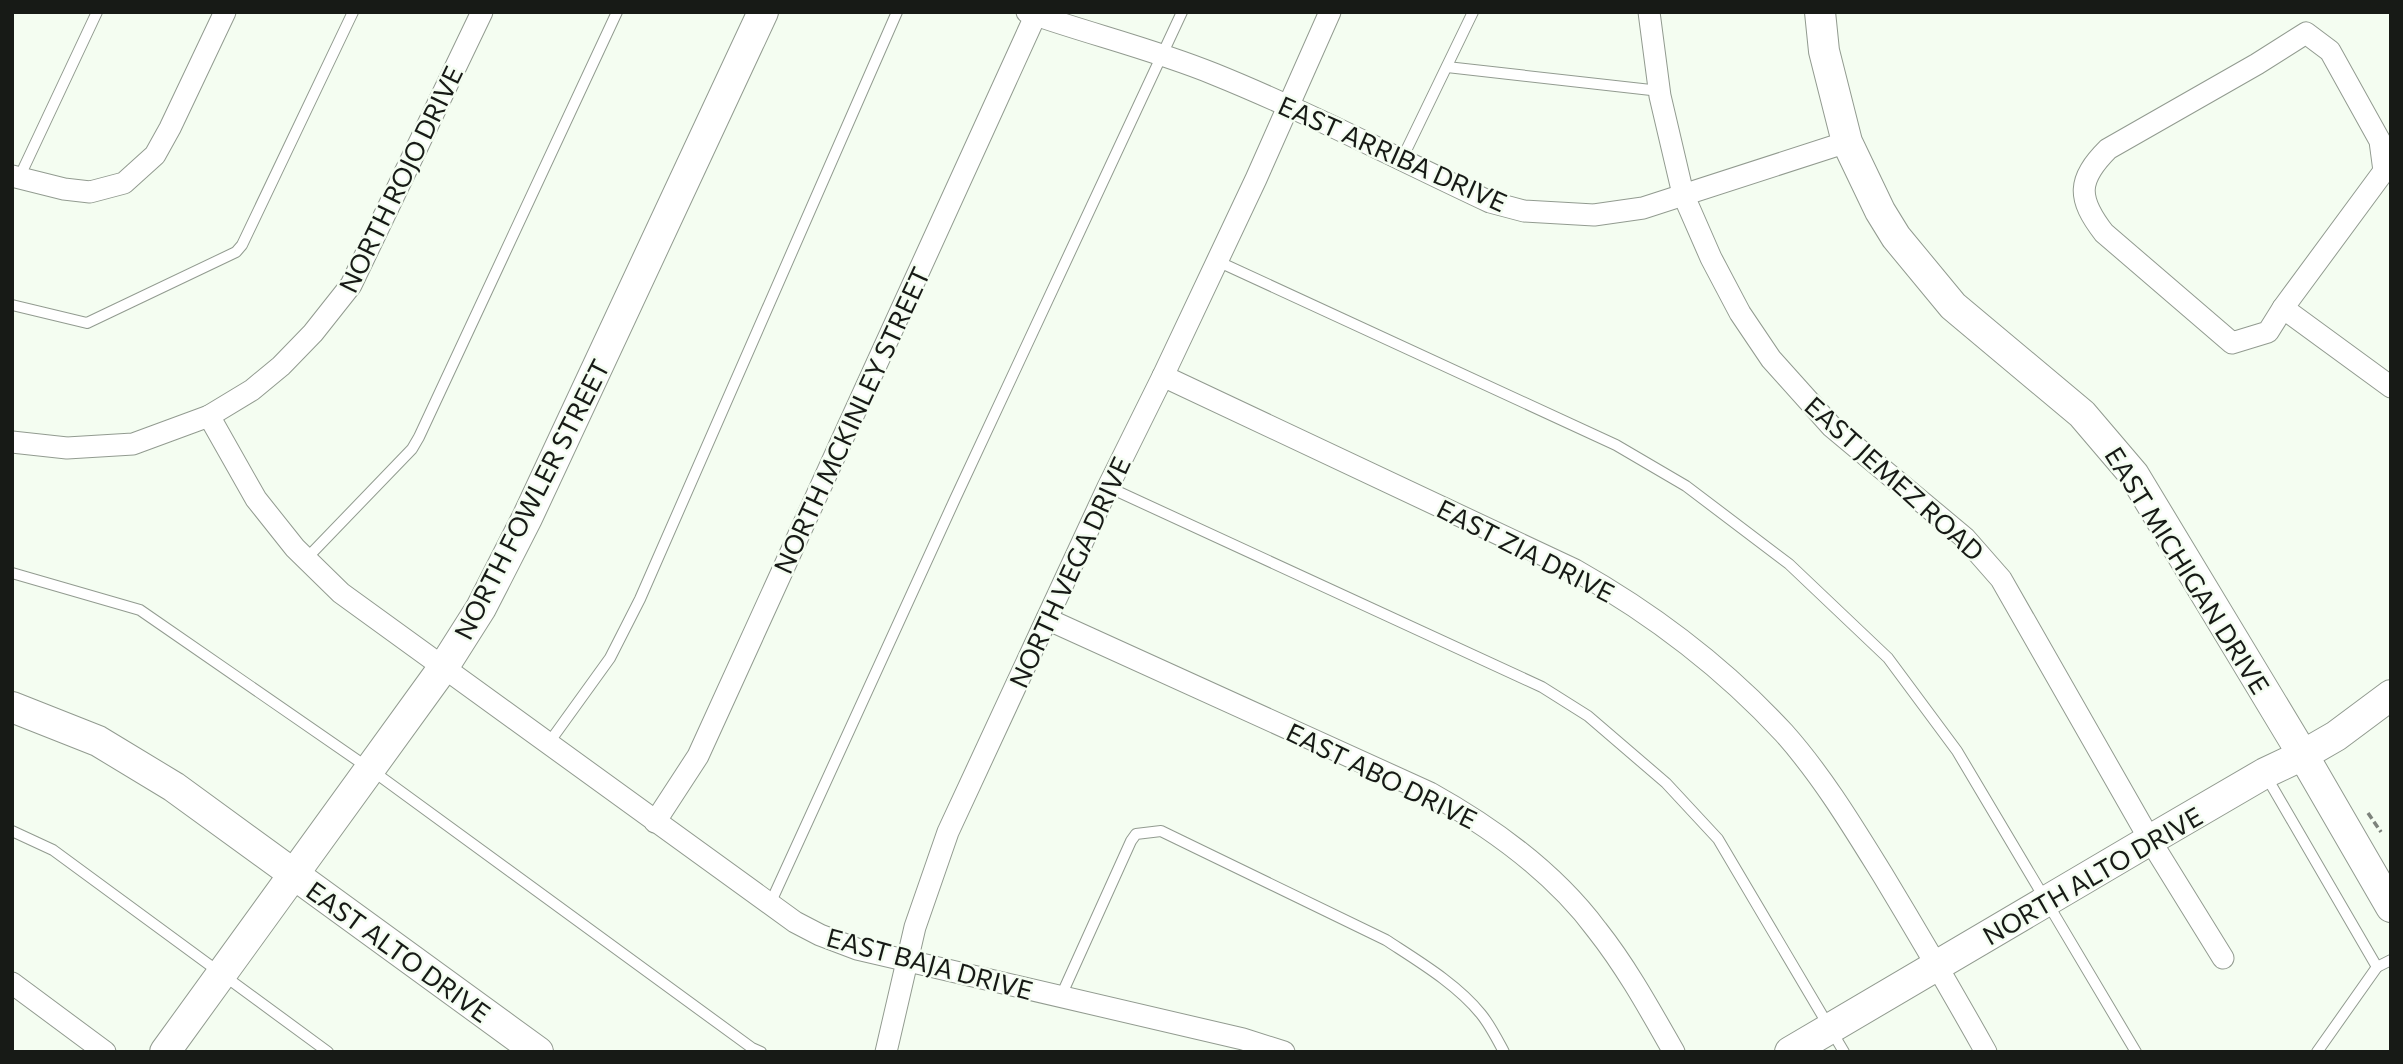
<svg xmlns="http://www.w3.org/2000/svg" width="2403" height="1064" font-family="Commissioner,sans-serif">
  <style>
    .lines { fill: none; stroke-linecap: round; stroke-linejoin: round }
    .lane-casing { stroke: #929b90; stroke-width: 12 }
    .street-casing { stroke: #929b90; stroke-width: 23 }
    .secondary-casing { stroke: #929b90; stroke-width: 32 }
    .path { stroke: #7d837c; stroke-width: 3.5; stroke-dasharray: 7 3.5; stroke-linecap: butt }
    .lane { stroke: #fff; stroke-width: 10 }
    .street { stroke: #fff; stroke-width: 21 }
    .secondary { stroke: #fff; stroke-width: 30 }
    .labels { text-anchor: middle; dominant-baseline: central; stroke-width: 5; stroke-linejoin: round; paint-order: stroke }
    .street-label { font-size: 26px; fill: #171a16; stroke: #f4fdf1 }
  </style>
  <rect width="100%" height="100%" fill="#f4fdf1"/>
  <g class="lines">
    <defs>
      <g id="lane">
        <path d="M 1447,67 L 1660,91"/>
        <path d="M 1401,161 L 1473,12"/>
        <path d="M 19,178 L 97,12"/>
        <path d="M 1217,261 L 1616,445 L 1686,486 L 1789,564 L 1888,658 L 1957,751 L 2136,1052"/>
        <path d="M 12,305 L 87,323 L 236,252 L 242,245 L 353,12"/>
        <path d="M 1108,487 L 1542,687 L 1588,716 L 1666,783 L 1718,839 L 1844,1052"/>
        <path d="M 306,559 L 412,449 L 419,437 L 617,12"/>
        <path d="M 12,573 L 140,610 L 370,769 L 752,1048 L 761,1052"/>
        <path d="M 548,744 L 610,658 L 640,599 L 897,12"/>
        <path d="M 2266,776 L 2377,967 L 2391,960"/>
        <path d="M 12,831 L 53,850 L 328,1052"/>
        <path d="M 770,904 L 955,499 L 1182,12"/>
        <path d="M 1061,996 L 1131,841 L 1136,834 L 1161,831 L 1386,940 C 1418,961 1457,984 1481,1014 C 1490,1025 1497,1039 1504,1052"/>
        <path d="M 2317,1052 L 2377,967"/>
      </g>
      <g id="street">
        <path d="M 1027,12 C 1089,34 1153,49 1214,74 C 1308,112 1398,159 1490,202 L 1524,211 L 1594,215 L 1643,208 L 1847,142"/>
        <path d="M 1649,12 L 1660,96 L 1683,194 L 1711,258 L 1740,313 L 1771,359 L 1832,427 L 1965,538 L 2001,579 L 2150,840 L 2223,958"/>
        <path d="M 2306,33 L 2330,51 L 2380,141 L 2384,171 L 2283,308 L 2268,332 L 2232,343 L 2104,233 C 2077,198 2077,180 2108,149 L 2257,64 Z"/>
        <path d="M 12,176 L 64,189 L 90,192 L 124,183 L 155,155 L 170,128 L 225,12"/>
        <path d="M 2283,308 L 2391,387"/>
        <path d="M 1163,376 L 1575,570 C 1653,614 1723,667 1784,733 C 1823,777 1853,827 1884,877 C 1919,935 1953,993 1986,1052"/>
        <path d="M 209,416 L 256,499 L 295,548 L 341,593 L 795,922 L 820,935 L 857,949 L 1243,1039 L 1284,1052"/>
        <path d="M 12,442 L 67,448 L 133,444 L 209,416 L 252,390 L 281,366 L 313,333 L 351,285 L 482,12"/>
        <path d="M 1047,619 L 1430,793 C 1493,828 1553,871 1597,930 C 1627,968 1650,1010 1674,1052"/>
        <path d="M 655,822 L 698,756 L 1037,12"/>
        <path d="M 12,983 L 105,1052"/>
        <path d="M 886,1052 L 915,927 L 948,832 L 1108,487 L 1163,376 L 1256,179 L 1330,12"/>
      </g>
      <g id="secondary">
        <path d="M 1820,12 L 1824,51 L 1847,142 L 1880,211 L 1896,237 L 1953,306 L 2082,414 L 2134,475 L 2303,755 L 2391,907"/>
        <path d="M 12,707 L 98,741 L 174,787 L 538,1052"/>
        <path d="M 165,1052 L 443,668 L 481,608 L 527,518 L 763,12"/>
        <path d="M 1790,1052 L 2150,840 L 2265,773 L 2303,755 L 2336,736 L 2391,695"/>
      </g>
    </defs>
    <!-- lane casing -->
    <use href="#lane" class="lane-casing"/>
    <!-- street casing -->
    <use href="#street" class="street-casing"/>
    <!-- secondary casing -->
    <use href="#secondary" class="secondary-casing"/>
    <!-- path -->
    <path class="path" d="M 2368,813 L 2381,832"/>
    <!-- lane -->
    <use href="#lane" class="lane"/>
    <!-- street -->
    <use href="#street" class="street"/>
    <!-- secondary -->
    <use href="#secondary" class="secondary"/>
  </g>
  <g class="labels">
    <!-- street labels -->
    <g class="street-label">
      <text transform="translate(1393 153) rotate(24)">EAST ARRIBA DRIVE</text>
      <text transform="translate(400 179) rotate(-64)">NORTH ROJO DRIVE</text>
      <text transform="translate(851 420) rotate(-65)">NORTH MCKINLEY STREET</text>
      <text transform="translate(1895 478) rotate(42)">EAST JEMEZ ROAD</text>
      <text transform="translate(531 499) rotate(-63)">NORTH FOWLER STREET</text>
      <text transform="translate(1526 550) rotate(27)">EAST ZIA DRIVE</text>
      <text transform="translate(2188 570) rotate(58)">EAST MICHIGAN DRIVE</text>
      <text transform="translate(1069 572) rotate(-65)">NORTH VEGA DRIVE</text>
      <text transform="translate(1382 775) rotate(26)">EAST ABO DRIVE</text>
      <text transform="translate(2092 875) rotate(-30)">NORTH ALTO DRIVE</text>
      <text transform="translate(399 951) rotate(36)">EAST ALTO DRIVE</text>
      <text transform="translate(930 963) rotate(15)">EAST BAJA DRIVE</text>
    </g>
  </g>
  <!-- border -->
  <rect width="2403" height="1064" fill="none" stroke="#171a16" stroke-width="28"/>
</svg>
